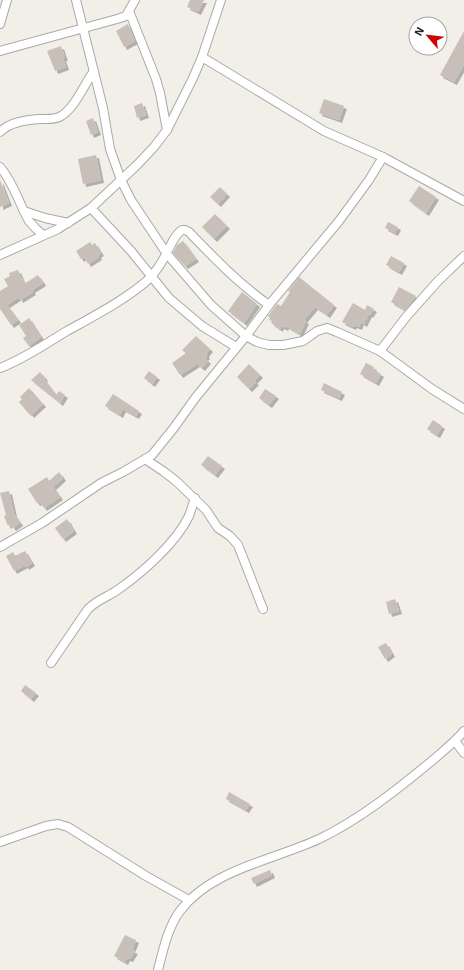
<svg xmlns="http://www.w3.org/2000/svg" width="464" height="970" font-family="'Exo 2',sans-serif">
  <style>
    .building { fill: #c7bfb8; filter: url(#shadow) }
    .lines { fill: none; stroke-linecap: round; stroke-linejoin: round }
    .street-casing { stroke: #a9a9a9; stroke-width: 10 }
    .street { stroke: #fff; stroke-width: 8 }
  </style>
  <defs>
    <filter id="shadow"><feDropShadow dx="3" dy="3" stdDeviation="0" flood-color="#0004"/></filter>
  </defs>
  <rect width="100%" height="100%" fill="#f2efe9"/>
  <!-- building -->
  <g class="building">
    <path d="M 190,0 L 204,0 L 198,12 L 187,7 Z"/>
    <path d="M 128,24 L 135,41 L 124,47 L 116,31 Z"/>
    <path d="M 464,31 L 464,64 L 454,82 L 440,75 Z"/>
    <path d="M 61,46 L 65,58 L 63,58 L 66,67 L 55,71 L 47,51 Z"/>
    <path d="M 324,99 L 344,106 L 339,120 L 319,113 Z"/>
    <path d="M 142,103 L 146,115 L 137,118 L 134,106 Z"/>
    <path d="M 93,118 L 98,132 L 91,135 L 86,121 Z"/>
    <path d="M 96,155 L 101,180 L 83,184 L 78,159 Z"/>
    <path d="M 0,180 L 9,203 L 0,207 Z"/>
    <path d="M 419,186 L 436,197 L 426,213 L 409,201 Z"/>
    <path d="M 220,187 L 227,194 L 218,204 L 210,197 Z"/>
    <path d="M 215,214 L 227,226 L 214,239 L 202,227 Z"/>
    <path d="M 388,222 L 398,227 L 395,233 L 385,228 Z"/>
    <path d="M 183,241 L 196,259 L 185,266 L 173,253 L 177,245 Z"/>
    <path d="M 90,242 L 92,245 L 95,243 L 101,253 L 98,255 L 99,257 L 88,264 L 84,257 L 81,259 L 76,251 Z"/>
    <path d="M 391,256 L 404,263 L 399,272 L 386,265 Z"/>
    <path d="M 18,270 L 24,284 L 38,275 L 43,283 L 32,290 L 33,292 L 20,300 L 19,297 L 7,305 L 18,320 L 11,325 L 0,309 L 0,291 L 8,286 L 4,279 L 10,276 L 9,273 Z"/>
    <path d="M 299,277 L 334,305 L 327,315 L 315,307 L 304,320 L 306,321 L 300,334 L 286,326 L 285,328 L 281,326 L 280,329 L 271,323 L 272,321 L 269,320 L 270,318 L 268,316 L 277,304 L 281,306 L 290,292 L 288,291 Z"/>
    <path d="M 399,287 L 416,296 L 405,310 L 391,302 Z"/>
    <path d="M 242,292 L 257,304 L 244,323 L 228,311 Z"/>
    <path d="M 353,303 L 365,310 L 367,305 L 374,309 L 370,315 L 369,314 L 364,324 L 361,322 L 359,327 L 354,325 L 353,327 L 342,322 Z"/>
    <path d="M 29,318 L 41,337 L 29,346 L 23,338 L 26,336 L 19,325 Z"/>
    <path d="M 196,336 L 210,349 L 206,354 L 207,356 L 205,358 L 208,361 L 202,368 L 197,364 L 180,375 L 172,363 L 186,353 L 182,350 Z"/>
    <path d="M 366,363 L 374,367 L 373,369 L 381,374 L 376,383 L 360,374 Z"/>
    <path d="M 249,364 L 260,375 L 254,381 L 256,382 L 249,389 L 237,377 Z"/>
    <path d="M 149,371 L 157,377 L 152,384 L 144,378 Z"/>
    <path d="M 40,372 L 45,378 L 44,379 L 56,395 L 59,391 L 65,395 L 60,403 L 31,380 Z"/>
    <path d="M 324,383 L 342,392 L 339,398 L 321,390 Z"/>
    <path d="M 29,388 L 43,404 L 31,415 L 29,412 L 28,413 L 19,402 L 22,399 L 20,397 Z"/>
    <path d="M 265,389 L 276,396 L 269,405 L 259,398 Z"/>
    <path d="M 113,394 L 139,411 L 136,416 L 123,409 L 120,415 L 105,406 Z"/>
    <path d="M 433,420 L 442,426 L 437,435 L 427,429 Z"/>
    <path d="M 208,456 L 222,466 L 215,475 L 201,465 Z"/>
    <path d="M 59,472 L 63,478 L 53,487 L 60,497 L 44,508 L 40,502 L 37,503 L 28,489 L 47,477 L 49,481 Z"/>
    <path d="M 9,491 L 14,514 L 20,523 L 13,528 L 10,524 L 8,526 L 4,516 L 6,515 L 0,493 Z"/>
    <path d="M 67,519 L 74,531 L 63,539 L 55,528 Z"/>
    <path d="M 25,551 L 32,563 L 26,567 L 25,565 L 14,571 L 6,556 L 13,552 L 15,556 Z"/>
    <path d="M 395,599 L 399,611 L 389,614 L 386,602 Z"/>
    <path d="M 386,643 L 392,654 L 385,659 L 378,647 Z"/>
    <path d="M 25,685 L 36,693 L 31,699 L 21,691 Z"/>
    <path d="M 229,792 L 250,804 L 246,810 L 226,799 Z"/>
    <path d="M 270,870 L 272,875 L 254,884 L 251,878 Z"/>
    <path d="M 125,935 L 136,940 L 132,950 L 135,951 L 130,959 L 127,958 L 125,962 L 114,956 Z"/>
  </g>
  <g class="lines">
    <defs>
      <g id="street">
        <path d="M 76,0 L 103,108 L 110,149 L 121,180 L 131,200 L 167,254 L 211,305 L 246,336 L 257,342 L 269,345 L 283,345 L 303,341 L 317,331 L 327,328 L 337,332 L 380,351 L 432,389 L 464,409"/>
        <path d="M 129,11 L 156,79 L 160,93 L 167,130"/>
        <path d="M 0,24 L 7,0"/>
        <path d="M 0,51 L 117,19 L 126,16 L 135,0"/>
        <path d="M 202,57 L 324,131 L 383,157 L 464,201"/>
        <path d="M 0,132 C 10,122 26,120 40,119 C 47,119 55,120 61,116 C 76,107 84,84 94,71"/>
        <path d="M 0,167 C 14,183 19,204 29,221 C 33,226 38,231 43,235"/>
        <path d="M 91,208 L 131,251 L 169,298 L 202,326 L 236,347"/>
        <path d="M 24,211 L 45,218 L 68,223"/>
        <path d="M 0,255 L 58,229 L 91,208 L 137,165 L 154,147 L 167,130 L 193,78 L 202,57 L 221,0"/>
        <path d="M 380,351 L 406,317 L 438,281 L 464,256"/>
        <path d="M 0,368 C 24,359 45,344 67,331 C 94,316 127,299 150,278 C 156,271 163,261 167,252 C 172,244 174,235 182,230 L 185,230 L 189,232 C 214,258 239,284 269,305"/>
        <path d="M 145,459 L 163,471 L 176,481 L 206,510 L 218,528 L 230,536 L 238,545 L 263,609"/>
        <path d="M 0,547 L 42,523 L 101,483 L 123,472 L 152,455 L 173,429 L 196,397 L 246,336 L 269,305 L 339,221 L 369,180 L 383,157"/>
        <path d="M 51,663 L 88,609 C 98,599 108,597 119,589 C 143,572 176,543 189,516 C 191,510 193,504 195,498"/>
        <path d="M 455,741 L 464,753"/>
        <path d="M 0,842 L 46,826 L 58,824 L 68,827 L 146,876 L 189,900"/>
        <path d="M 158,970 C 163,950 168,927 180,911 C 212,869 274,860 319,839 C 359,820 398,789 433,760 C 444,750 455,742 464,731"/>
      </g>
    </defs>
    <!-- street casing -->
    <use href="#street" class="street-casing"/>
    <!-- street -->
    <use href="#street" class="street"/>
  </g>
  <!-- north arrow -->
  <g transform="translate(428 36) rotate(298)"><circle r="19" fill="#ffffff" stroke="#a7a7a7"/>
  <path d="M0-3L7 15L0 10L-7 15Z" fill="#d40000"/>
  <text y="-6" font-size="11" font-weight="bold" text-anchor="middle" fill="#222222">N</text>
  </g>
</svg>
